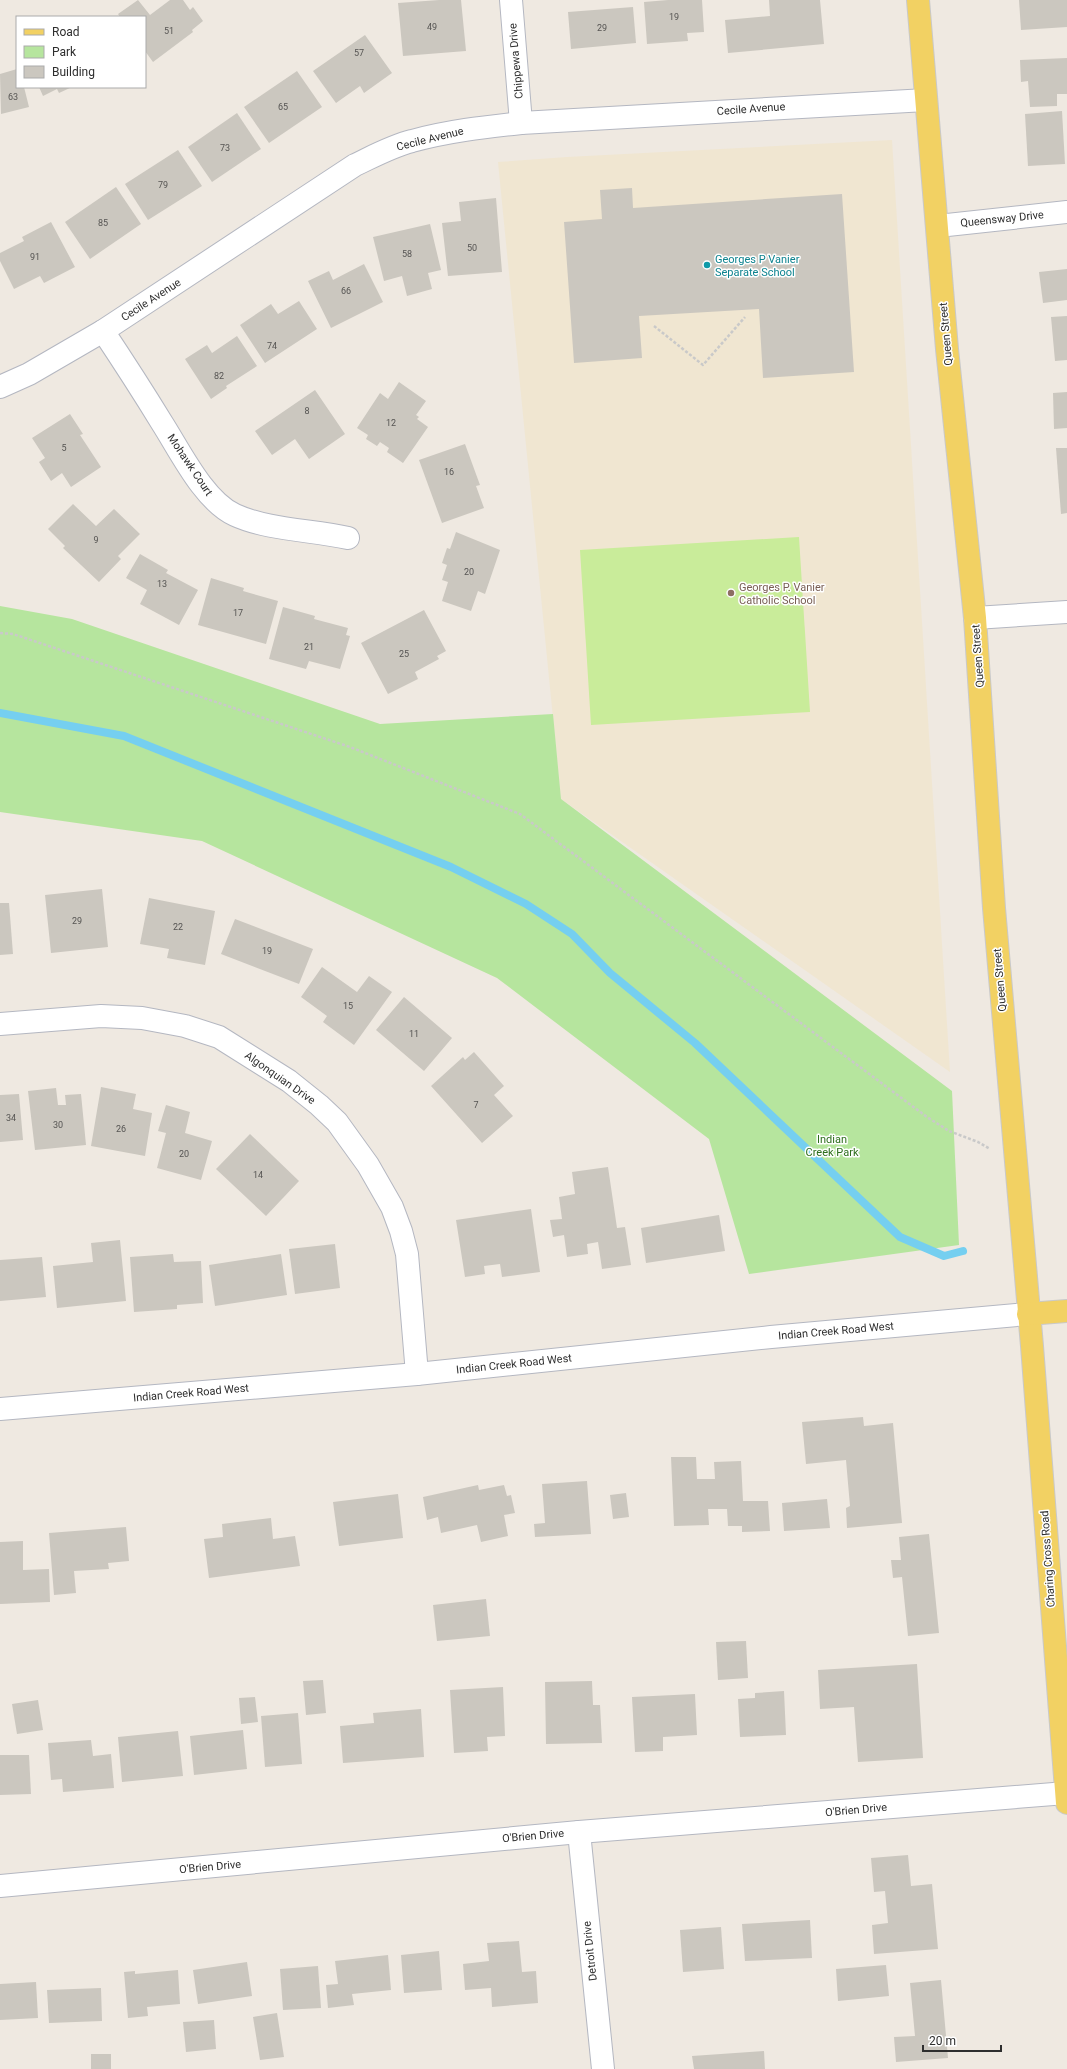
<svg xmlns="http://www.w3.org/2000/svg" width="1067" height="2069" font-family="Roboto,sans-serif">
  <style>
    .education { fill: #f0e6d1 }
    .green { fill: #b6e59e }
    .pitch { fill: #c9ec9a }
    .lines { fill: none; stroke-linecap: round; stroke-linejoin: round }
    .stream { stroke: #75cff0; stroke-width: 8 }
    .building { fill: #cbc7bf }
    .minor-casing { stroke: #b4b7c1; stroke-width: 24 }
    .major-casing { stroke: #c9c9c9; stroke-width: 24 }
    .path { stroke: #c9c9c9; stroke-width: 2.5; stroke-dasharray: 3 2; stroke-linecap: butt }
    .minor { stroke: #fff; stroke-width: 22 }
    .major { stroke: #f2d163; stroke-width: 22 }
    .culture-dot { fill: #0f9aa8; stroke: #fff; stroke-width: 1.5 }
    .education-dot { fill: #8d6e63; stroke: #fff; stroke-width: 1.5 }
    .labels { text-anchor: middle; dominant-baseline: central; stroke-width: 3; stroke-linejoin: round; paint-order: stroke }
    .number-label { font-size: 9px; fill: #555452 }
    .street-label { font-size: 11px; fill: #2e2e2e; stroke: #fff }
    .culture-label { font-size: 11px; fill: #0d838f; stroke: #fff; text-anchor: start }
    .education-label { font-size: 11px; fill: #785e54; stroke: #fff; text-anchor: start }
    .park-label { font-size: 11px; fill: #2c6e1b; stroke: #fff }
  </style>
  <rect width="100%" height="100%" fill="#efe9e1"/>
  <!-- education -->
  <path class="education" d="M 892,140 L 950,1072 L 561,799 L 498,162 L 567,157 Z"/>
  <!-- green -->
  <path class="green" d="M 0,606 L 72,619 L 380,724 L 553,714 L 561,799 L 952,1091 L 959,1245 L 749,1274 L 709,1139 L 497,978 L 202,841 L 0,812 Z"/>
  <!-- pitch -->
  <path class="pitch" d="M 799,537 L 810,712 L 591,725 L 580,550 Z"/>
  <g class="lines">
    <!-- stream -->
    <path class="stream" d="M 0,713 L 124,736 L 451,867 L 526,904 L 572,934 L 610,973 L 695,1043 L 900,1237 L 944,1256 L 963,1251"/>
  </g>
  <!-- building -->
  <g class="building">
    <path d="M 138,0 L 150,15 L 170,0 L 183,0 L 190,10 L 193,7 L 203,21 L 192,30 L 193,32 L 153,62 L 145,51 L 145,17 L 120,17 L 118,14 Z"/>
    <path d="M 439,0 L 461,0 L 466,51 L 403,56 L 398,3 Z"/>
    <path d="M 668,0 L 702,0 L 704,32 L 687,33 L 688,41 L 647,44 L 644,2 Z"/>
    <path d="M 769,0 L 820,0 L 824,44 L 728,53 L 725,20 L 770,16 Z"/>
    <path d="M 1019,0 L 1067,0 L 1067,27 L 1021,30 Z"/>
    <path d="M 633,7 L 636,43 L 571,49 L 568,12 Z"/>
    <path d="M 365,35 L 392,73 L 364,93 L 360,86 L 336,103 L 313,71 Z"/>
    <path d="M 1067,58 L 1067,94 L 1057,94 L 1057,106 L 1030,107 L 1028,81 L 1021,82 L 1020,60 Z"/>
    <path d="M 17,69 L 17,87 L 24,87 L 29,107 L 1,114 L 0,74 Z"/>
    <path d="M 297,71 L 322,107 L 269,143 L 244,107 Z"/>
    <path d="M 39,87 L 72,87 L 59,93 L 57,89 L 43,96 Z"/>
    <path d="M 1062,111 L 1065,164 L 1028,166 L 1025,114 Z"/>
    <path d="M 237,113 L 261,149 L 212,182 L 188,147 Z"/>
    <path d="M 178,150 L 202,186 L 148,220 L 125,184 Z"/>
    <path d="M 116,187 L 141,224 L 90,259 L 65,222 Z"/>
    <path d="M 632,188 L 633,208 L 842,194 L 854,372 L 763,378 L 759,309 L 639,316 L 642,358 L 574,363 L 564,222 L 602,219 L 600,190 Z"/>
    <path d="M 496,198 L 502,272 L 448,276 L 442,223 L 461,221 L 459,202 Z"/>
    <path d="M 51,222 L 75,267 L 44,283 L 40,276 L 14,289 L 0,261 L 0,253 L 24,241 L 22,237 Z"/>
    <path d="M 430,224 L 441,270 L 428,273 L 432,289 L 407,296 L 402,276 L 384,281 L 373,237 Z"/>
    <path d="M 364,264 L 383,302 L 331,328 L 308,281 L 329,271 L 333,280 Z"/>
    <path d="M 1067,269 L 1067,300 L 1043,303 L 1039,272 Z"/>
    <path d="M 299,301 L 317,329 L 265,363 L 240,325 L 271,304 L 278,314 Z"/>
    <path d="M 1067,316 L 1067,360 L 1055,361 L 1051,317 Z"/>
    <path d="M 237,336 L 257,366 L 226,386 L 227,388 L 211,399 L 185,359 L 207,345 L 212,353 Z"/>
    <path d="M 399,382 L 426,401 L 416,415 L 419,417 L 417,419 L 428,427 L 403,463 L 387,452 L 389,448 L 380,442 L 377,446 L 366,439 L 368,435 L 357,428 L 380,393 L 388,399 Z"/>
    <path d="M 315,390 L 345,434 L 309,459 L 295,439 L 272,455 L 255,431 Z"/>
    <path d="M 1067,392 L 1067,428 L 1054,429 L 1053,393 Z"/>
    <path d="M 70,414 L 83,434 L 80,435 L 101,467 L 71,487 L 62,473 L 51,481 L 39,462 L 45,458 L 32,438 Z"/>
    <path d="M 465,444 L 480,485 L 476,486 L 484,508 L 442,523 L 419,460 Z"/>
    <path d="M 1056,448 L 1067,448 L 1067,513 L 1061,514 Z"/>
    <path d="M 73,504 L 96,526 L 114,509 L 140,534 L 118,556 L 121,559 L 99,582 L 63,548 L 65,546 L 48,529 Z"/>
    <path d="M 456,532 L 500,550 L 485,594 L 478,591 L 471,611 L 442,601 L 448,582 L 442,580 L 447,565 L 442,563 L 447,548 L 450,549 Z"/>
    <path d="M 140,554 L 168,570 L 166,573 L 198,590 L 179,625 L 140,604 L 147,590 L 126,578 Z"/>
    <path d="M 211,578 L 244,588 L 243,591 L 278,601 L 266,644 L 198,625 Z"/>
    <path d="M 283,607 L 315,616 L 314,619 L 348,628 L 346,635 L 350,636 L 340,669 L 309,661 L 306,669 L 269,659 Z"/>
    <path d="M 424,610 L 446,651 L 437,656 L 439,659 L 415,672 L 418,679 L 388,694 L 361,643 Z"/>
    <path d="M 102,889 L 108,947 L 51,953 L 45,895 Z"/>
    <path d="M 149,898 L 215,911 L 205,965 L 167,958 L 169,949 L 140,944 Z"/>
    <path d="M 0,903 L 9,903 L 13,954 L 0,955 Z"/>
    <path d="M 235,919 L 313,949 L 299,984 L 221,954 Z"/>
    <path d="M 322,967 L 357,992 L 369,976 L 392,992 L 354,1045 L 323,1022 L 327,1016 L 301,997 Z"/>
    <path d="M 404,997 L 452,1038 L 424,1071 L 376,1030 Z"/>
    <path d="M 474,1052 L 504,1086 L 494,1095 L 513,1116 L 482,1143 L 431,1086 L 463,1057 L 465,1060 Z"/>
    <path d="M 101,1087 L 136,1094 L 133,1109 L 152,1113 L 145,1156 L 91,1146 Z"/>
    <path d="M 56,1088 L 58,1105 L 66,1105 L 65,1095 L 81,1094 L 86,1145 L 35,1150 L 28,1091 Z"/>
    <path d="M 19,1094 L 23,1140 L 0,1142 L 0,1095 Z"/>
    <path d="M 166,1105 L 190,1112 L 185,1133 L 212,1141 L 201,1180 L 157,1168 L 166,1133 L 158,1131 Z"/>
    <path d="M 250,1134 L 299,1181 L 266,1216 L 216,1169 Z"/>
    <path d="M 608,1167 L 617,1228 L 625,1227 L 631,1265 L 602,1269 L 598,1242 L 587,1244 L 588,1254 L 567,1257 L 564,1235 L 553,1237 L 550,1220 L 562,1219 L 559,1197 L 575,1194 L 572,1172 Z"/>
    <path d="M 531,1209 L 540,1272 L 502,1277 L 500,1264 L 484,1266 L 485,1274 L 465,1277 L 456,1220 Z"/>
    <path d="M 719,1215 L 725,1251 L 646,1263 L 641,1228 Z"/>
    <path d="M 120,1240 L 126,1301 L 57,1308 L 53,1266 L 93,1262 L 91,1243 Z"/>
    <path d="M 335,1244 L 340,1288 L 295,1294 L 289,1249 Z"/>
    <path d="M 173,1254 L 174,1262 L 201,1261 L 203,1303 L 177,1305 L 177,1309 L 134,1312 L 130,1257 Z"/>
    <path d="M 281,1254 L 287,1295 L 215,1306 L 209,1265 Z"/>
    <path d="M 42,1257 L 46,1297 L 0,1301 L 0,1260 Z"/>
    <path d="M 863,1417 L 864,1426 L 893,1423 L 902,1523 L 847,1528 L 846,1508 L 850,1506 L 846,1460 L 806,1464 L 802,1422 Z"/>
    <path d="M 671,1457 L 696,1457 L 697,1479 L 715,1479 L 714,1462 L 741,1461 L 743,1501 L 768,1501 L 770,1531 L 742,1532 L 742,1526 L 728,1526 L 727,1509 L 708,1509 L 709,1525 L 674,1526 Z"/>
    <path d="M 587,1481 L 591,1534 L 535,1537 L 534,1524 L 545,1523 L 542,1484 Z"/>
    <path d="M 478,1485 L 479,1490 L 504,1485 L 507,1496 L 511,1495 L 515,1513 L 504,1515 L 508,1536 L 481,1542 L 477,1525 L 441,1533 L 438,1517 L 427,1520 L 423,1497 Z"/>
    <path d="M 626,1493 L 629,1517 L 613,1519 L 610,1495 Z"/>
    <path d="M 398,1494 L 403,1538 L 339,1546 L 333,1502 Z"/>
    <path d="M 827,1499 L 830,1528 L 784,1531 L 782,1503 Z"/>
    <path d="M 271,1518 L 273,1539 L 295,1536 L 300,1566 L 209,1578 L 204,1539 L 223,1537 L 222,1524 Z"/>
    <path d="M 126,1527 L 129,1561 L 108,1563 L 109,1569 L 74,1571 L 76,1593 L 54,1595 L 49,1533 Z"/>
    <path d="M 929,1534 L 939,1633 L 908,1636 L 902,1577 L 893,1578 L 891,1560 L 901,1560 L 899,1537 Z"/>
    <path d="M 23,1541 L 23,1570 L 49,1569 L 50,1602 L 0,1604 L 0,1542 Z"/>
    <path d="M 486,1599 L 490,1636 L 437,1641 L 433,1605 Z"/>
    <path d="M 746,1641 L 748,1678 L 718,1680 L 716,1642 Z"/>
    <path d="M 917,1664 L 923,1758 L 858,1762 L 854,1707 L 820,1709 L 818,1670 Z"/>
    <path d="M 323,1680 L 326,1713 L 306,1715 L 303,1681 Z"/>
    <path d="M 592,1681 L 593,1705 L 600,1705 L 602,1743 L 546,1744 L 545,1682 Z"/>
    <path d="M 503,1687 L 505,1736 L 487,1737 L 488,1751 L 454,1753 L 450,1690 Z"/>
    <path d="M 784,1691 L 786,1735 L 740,1737 L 738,1699 L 755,1698 L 755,1693 Z"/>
    <path d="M 695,1694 L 697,1735 L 663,1737 L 663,1751 L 635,1752 L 632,1697 Z"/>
    <path d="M 255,1697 L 258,1722 L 241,1724 L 239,1698 Z"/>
    <path d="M 38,1700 L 43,1730 L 17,1734 L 12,1704 Z"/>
    <path d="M 421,1709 L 424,1757 L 343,1763 L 340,1726 L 374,1723 L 373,1713 Z"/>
    <path d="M 298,1713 L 302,1764 L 265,1767 L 261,1716 Z"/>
    <path d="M 243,1730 L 247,1769 L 194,1775 L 190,1736 Z"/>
    <path d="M 178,1731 L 183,1776 L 122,1782 L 118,1737 Z"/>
    <path d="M 91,1740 L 93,1756 L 111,1754 L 114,1788 L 63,1792 L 62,1779 L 51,1780 L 48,1743 Z"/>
    <path d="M 0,1755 L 29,1755 L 31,1794 L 0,1795 Z"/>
    <path d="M 908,1855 L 911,1886 L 932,1884 L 938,1949 L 874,1954 L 872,1925 L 888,1923 L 885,1891 L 874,1892 L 871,1858 Z"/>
    <path d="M 810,1920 L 812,1958 L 745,1961 L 742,1924 Z"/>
    <path d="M 721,1927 L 724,1969 L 683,1972 L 680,1930 Z"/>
    <path d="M 519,1941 L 522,1972 L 536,1971 L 538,2003 L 492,2007 L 491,1988 L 465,1990 L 463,1964 L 489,1961 L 487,1943 Z"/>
    <path d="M 439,1951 L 442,1990 L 404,1993 L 401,1955 Z"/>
    <path d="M 388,1955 L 391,1990 L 352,1994 L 354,2005 L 328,2008 L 326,1985 L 338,1984 L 335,1961 Z"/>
    <path d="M 247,1962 L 252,1996 L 198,2004 L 193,1970 Z"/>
    <path d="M 886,1965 L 889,1996 L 838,2001 L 836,1969 Z"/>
    <path d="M 318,1966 L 321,2008 L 283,2010 L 280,1969 Z"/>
    <path d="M 178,1970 L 180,2004 L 147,2007 L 148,2016 L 128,2018 L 124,1972 L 135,1971 L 135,1974 Z"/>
    <path d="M 941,1980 L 948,2058 L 896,2062 L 894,2037 L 915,2036 L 910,1983 Z"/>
    <path d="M 36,1982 L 38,2018 L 0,2020 L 0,1984 Z"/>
    <path d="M 101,1988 L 102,2021 L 49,2023 L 47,1990 Z"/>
    <path d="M 277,2013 L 284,2057 L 260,2060 L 253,2017 Z"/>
    <path d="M 214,2020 L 216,2049 L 186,2052 L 183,2022 Z"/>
    <path d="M 764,2051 L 765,2069 L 694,2069 L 692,2056 Z"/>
    <rect x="91" y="2054" width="20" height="15"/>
  </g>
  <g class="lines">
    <defs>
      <g id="minor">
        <path d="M 511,0 L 521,123"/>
        <path d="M 938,226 L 1067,212"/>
        <path d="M 103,331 C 123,361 143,392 162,423 C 180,451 204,501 235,515 C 268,530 312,530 348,538"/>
        <path d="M 0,387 L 29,374 L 103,331 L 355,165 C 374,156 392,146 412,141 C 448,131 485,127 521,123 L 926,100"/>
        <path d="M 975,618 L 1067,612"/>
        <path d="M 0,1024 L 101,1016 L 142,1018 L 185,1026 L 219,1037 L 289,1081 L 319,1105 L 337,1122 L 368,1165 L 392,1207 L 401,1231 L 407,1254 L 417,1374"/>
        <path d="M 0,1409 L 417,1374 L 771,1337 L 1028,1314"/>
        <path d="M 579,1832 L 603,2069"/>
        <path d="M 0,1886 L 579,1832 L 1066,1793"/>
      </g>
      <g id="major">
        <path d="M 918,0 L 947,349 L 975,618 L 994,908 L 1032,1346 L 1067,1803"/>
        <path d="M 1028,1314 L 1067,1311"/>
      </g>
    </defs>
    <!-- minor casing -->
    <use href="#minor" class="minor-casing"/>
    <!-- major casing -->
    <use href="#major" class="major-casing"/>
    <!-- path -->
    <g class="path">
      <path d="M 654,326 L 703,365 L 745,317"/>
      <path d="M 0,633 L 13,634 L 350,747 L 520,814 L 927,1117 L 949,1131 L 978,1142 L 990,1149"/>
    </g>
    <!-- minor -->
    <use href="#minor" class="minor"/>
    <!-- major -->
    <use href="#major" class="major"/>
  </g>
  <!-- markers -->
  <circle class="culture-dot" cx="707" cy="265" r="4"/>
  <circle class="education-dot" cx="731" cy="593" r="4"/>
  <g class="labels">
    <!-- number labels -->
    <g class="number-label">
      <text x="674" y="17">19</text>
      <text x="432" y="27">49</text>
      <text x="602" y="28">29</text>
      <text x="169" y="31">51</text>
      <text x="359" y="53">57</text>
      <text x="13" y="97">63</text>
      <text x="283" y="107">65</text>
      <text x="225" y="148">73</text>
      <text x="163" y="185">79</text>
      <text x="103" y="223">85</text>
      <text x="472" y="248">50</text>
      <text x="407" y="254">58</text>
      <text x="35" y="257">91</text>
      <text x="346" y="291">66</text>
      <text x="272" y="346">74</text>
      <text x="219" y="376">82</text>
      <text x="307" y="411">8</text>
      <text x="391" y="423">12</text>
      <text x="64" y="448">5</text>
      <text x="449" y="472">16</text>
      <text x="96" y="540">9</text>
      <text x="469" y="572">20</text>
      <text x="162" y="584">13</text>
      <text x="238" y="613">17</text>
      <text x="309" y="647">21</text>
      <text x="404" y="654">25</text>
      <text x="77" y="921">29</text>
      <text x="178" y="927">22</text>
      <text x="267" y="951">19</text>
      <text x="348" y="1006">15</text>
      <text x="414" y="1034">11</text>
      <text x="476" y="1105">7</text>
      <text x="11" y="1118">34</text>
      <text x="58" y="1125">30</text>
      <text x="121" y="1129">26</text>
      <text x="184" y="1154">20</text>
      <text x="258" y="1175">14</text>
    </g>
    <!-- street labels -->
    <g class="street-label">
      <text transform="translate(516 61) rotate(-95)">Chippewa Drive</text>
      <text transform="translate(751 109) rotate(-4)">Cecile Avenue</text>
      <text transform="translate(430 139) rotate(-14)">Cecile Avenue</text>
      <text transform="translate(1002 219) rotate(-6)">Queensway Drive</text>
      <text transform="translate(151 300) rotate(-33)">Cecile Avenue</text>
      <text transform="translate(946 334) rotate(-95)">Queen Street</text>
      <text transform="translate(190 465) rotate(56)">Mohawk Court</text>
      <text transform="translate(978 656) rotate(-94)">Queen Street</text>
      <text transform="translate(1000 980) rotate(-95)">Queen Street</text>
      <text transform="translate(280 1078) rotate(35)">Algonquian Drive</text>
      <text transform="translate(836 1331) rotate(-5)">Indian Creek Road West</text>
      <text transform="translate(514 1364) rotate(-6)">Indian Creek Road West</text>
      <text transform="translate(191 1393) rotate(-5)">Indian Creek Road West</text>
      <text transform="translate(1048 1559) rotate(-94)">Charing Cross Road</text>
      <text transform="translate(856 1810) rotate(-5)">O'Brien Drive</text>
      <text transform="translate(533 1836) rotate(-5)">O'Brien Drive</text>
      <text transform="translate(210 1867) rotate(-5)">O'Brien Drive</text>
      <text transform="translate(590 1951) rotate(-96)">Detroit Drive</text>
    </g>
    <!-- culture labels -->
    <g class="culture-label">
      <text x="715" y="259">Georges P Vanier<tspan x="715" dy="13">Separate School</tspan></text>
    </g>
    <!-- education labels -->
    <g class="education-label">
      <text x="739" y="587">Georges P. Vanier<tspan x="739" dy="13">Catholic School</tspan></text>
    </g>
    <!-- park labels -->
    <g class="park-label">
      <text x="832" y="1139">Indian<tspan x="832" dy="13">Creek Park</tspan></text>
    </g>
  </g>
  <!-- legend -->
  <rect x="16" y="16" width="130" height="72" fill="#ffffff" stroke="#ababab"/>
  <rect x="24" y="29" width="20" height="6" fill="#f2d163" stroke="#ababab"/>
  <text x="52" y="36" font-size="12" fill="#2e2e2e">Road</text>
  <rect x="24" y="46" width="20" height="12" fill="#b6e59e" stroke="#ababab"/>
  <text x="52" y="56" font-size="12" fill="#2e2e2e">Park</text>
  <rect x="24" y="66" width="20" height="12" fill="#cbc7bf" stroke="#ababab"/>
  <text x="52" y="76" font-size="12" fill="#2e2e2e">Building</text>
  <!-- scale -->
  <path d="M923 2045v6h78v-6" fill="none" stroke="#2e2e2e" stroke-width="2"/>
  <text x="929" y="2045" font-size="12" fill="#2e2e2e" stroke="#ffffff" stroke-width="3" paint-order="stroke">20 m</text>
</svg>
